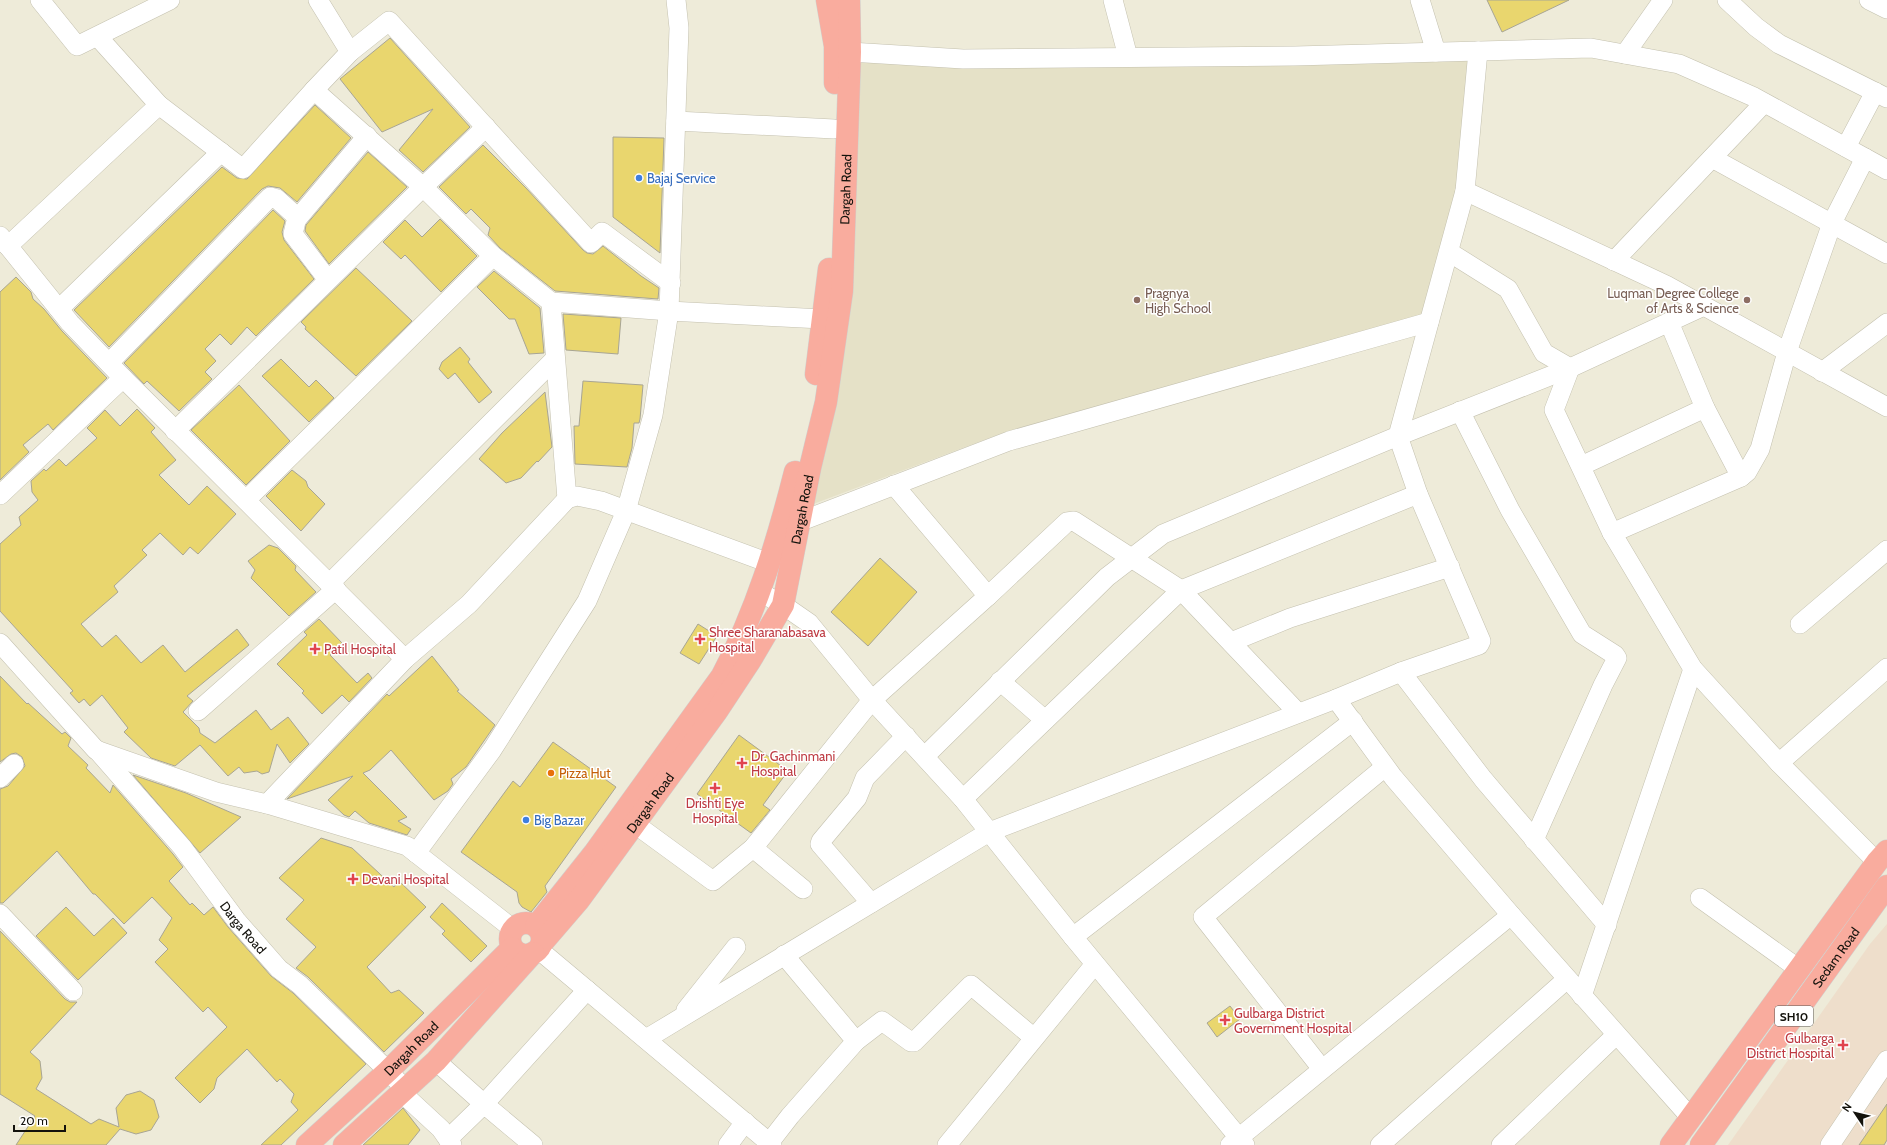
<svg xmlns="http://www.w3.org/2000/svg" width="1887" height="1145" font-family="Cabin,sans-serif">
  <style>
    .built { fill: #e5e1c7 }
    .medical { fill: #eedecb }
    .building { fill: #e9d66e; stroke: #a8a594 }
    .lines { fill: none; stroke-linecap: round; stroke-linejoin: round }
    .minor-casing { stroke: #c4c1af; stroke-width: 20 }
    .major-casing { stroke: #d0d0ce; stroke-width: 23 }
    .minor { stroke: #fff; stroke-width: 19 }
    .major { stroke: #f9ac9e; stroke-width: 22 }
    .shop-dot { fill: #3f7fe0; stroke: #fff; stroke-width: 1.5 }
    .education-dot { fill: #8d6e63; stroke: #fff; stroke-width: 1.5 }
    .health-dot { fill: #e0444e; stroke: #fff; stroke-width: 1.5 }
    .food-dot { fill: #e8710a; stroke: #fff; stroke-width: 1.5 }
    .labels { text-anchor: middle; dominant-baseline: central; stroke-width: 3; stroke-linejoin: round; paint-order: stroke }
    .shield { fill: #fff; stroke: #5a5955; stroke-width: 1 }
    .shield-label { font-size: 12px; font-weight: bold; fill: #13120c }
    .shop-label { font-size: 13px; fill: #366cbe; stroke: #fff; text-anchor: start }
    .street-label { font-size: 13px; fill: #13120c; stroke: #fff }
    .education-label { font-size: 13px; fill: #785e54; stroke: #fff; text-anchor: start }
    .health-label { font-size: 13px; fill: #be3a42; stroke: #fff; text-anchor: start }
    .food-label { font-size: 13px; fill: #c56008; stroke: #fff; text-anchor: start }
  </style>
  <rect width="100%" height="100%" fill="#eeebd9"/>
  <!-- built -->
  <path class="built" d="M 854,60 L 1468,61 L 1458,191 L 1422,316 L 1008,431 L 808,506 Z"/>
  <!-- medical -->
  <path class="medical" d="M 1887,924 L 1887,1145 L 1728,1145 L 1870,944 Z"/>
  <!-- building -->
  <g class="building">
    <path d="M 1487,0 L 1569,0 L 1502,32 Z"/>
    <path d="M 390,38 L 470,127 L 423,172 L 399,150 L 433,109 L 382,132 L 340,79 Z"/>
    <path d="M 315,105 L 351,138 L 297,202 L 280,188 L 268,186 L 262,189 L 109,347 L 74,310 L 222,167 L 237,178 L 247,179 Z"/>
    <path d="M 613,137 L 664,138 L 660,253 L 613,217 Z"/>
    <path d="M 483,145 L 526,188 L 583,250 L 587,253 L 593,254 L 603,246 L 641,276 L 659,288 L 658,299 L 555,291 L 500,248 L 488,235 L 490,228 L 471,209 L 466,214 L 439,187 Z"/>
    <path d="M 368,152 L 407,187 L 329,264 L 305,231 L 306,225 Z"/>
    <path d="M 273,210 L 285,221 L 282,232 L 284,240 L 314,279 L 256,336 L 247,327 L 231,345 L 220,334 L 205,349 L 216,361 L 205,372 L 212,379 L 179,411 L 147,381 L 144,384 L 124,363 Z"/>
    <path d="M 440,219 L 477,256 L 441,292 L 405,255 L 401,259 L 383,242 L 405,220 L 422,237 Z"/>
    <path d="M 356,268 L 412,321 L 356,376 L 305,329 L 306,327 L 301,322 Z"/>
    <path d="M 494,271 L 540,308 L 544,353 L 529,354 L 515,319 L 509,319 L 477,287 Z"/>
    <path d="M 16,277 L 31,292 L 33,299 L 44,309 L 62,331 L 107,378 L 53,430 L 48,424 L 23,445 L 29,452 L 0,480 L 0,292 Z"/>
    <path d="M 563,314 L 621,318 L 618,354 L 566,350 Z"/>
    <path d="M 460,347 L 470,359 L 468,362 L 492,392 L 479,403 L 455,373 L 448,379 L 439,369 L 442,362 Z"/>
    <path d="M 281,359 L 309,387 L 316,380 L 334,398 L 309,422 L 262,376 Z"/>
    <path d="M 583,381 L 643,385 L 640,419 L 639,423 L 634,423 L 632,448 L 627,467 L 575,464 L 574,426 L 579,426 Z"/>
    <path d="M 239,385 L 290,441 L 246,485 L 191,430 Z"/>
    <path d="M 545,392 L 552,447 L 538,462 L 537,461 L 521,478 L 506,483 L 479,459 L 502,433 Z"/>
    <path d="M 137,409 L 155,428 L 151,432 L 176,460 L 159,475 L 189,505 L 207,486 L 236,514 L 198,554 L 190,547 L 183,555 L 160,533 L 142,550 L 147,555 L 114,586 L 118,592 L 81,624 L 102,647 L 116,635 L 141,663 L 163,645 L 185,672 L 237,629 L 249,645 L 187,696 L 193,701 L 183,712 L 199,728 L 200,733 L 215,743 L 256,710 L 271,730 L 288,717 L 309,744 L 290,763 L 277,744 L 269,772 L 262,774 L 257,771 L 244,773 L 239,767 L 228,776 L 200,745 L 175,766 L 151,758 L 124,732 L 128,728 L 102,695 L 90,706 L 84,699 L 79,703 L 70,693 L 73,691 L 0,611 L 0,544 L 21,525 L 19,517 L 38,500 L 32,492 L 31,481 L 44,469 L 46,471 L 59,459 L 66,466 L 97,438 L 87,428 L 105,410 L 120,426 Z"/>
    <path d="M 292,470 L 306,481 L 308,487 L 325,504 L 301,531 L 266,496 Z"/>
    <path d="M 269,545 L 278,548 L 296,566 L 295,570 L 316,592 L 289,616 L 251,578 L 255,570 L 248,561 Z"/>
    <path d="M 880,558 L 917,592 L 868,646 L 831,612 Z"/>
    <path d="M 319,619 L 342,643 L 330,655 L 357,683 L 368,673 L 372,678 L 349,702 L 342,695 L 322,714 L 302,693 L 304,691 L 277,664 L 307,635 L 304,632 Z"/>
    <path d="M 698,624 L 717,636 L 699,664 L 680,653 Z"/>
    <path d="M 432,656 L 459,690 L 457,691 L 495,725 L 466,767 L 451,779 L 453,784 L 448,791 L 434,800 L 391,750 L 370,770 L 363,773 L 407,817 L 398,821 L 411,829 L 407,835 L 369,823 L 355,811 L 349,817 L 344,815 L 328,800 L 353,776 L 287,799 L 387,694 L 389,696 Z"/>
    <path d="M 0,676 L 27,704 L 28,703 L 62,734 L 65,732 L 71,738 L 68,746 L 88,765 L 86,768 L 110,793 L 113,785 L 173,854 L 183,867 L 169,881 L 190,905 L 192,903 L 204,915 L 213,907 L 228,927 L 271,976 L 293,993 L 366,1064 L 281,1145 L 261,1145 L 298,1110 L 291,1102 L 294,1094 L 280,1079 L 277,1082 L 247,1049 L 217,1078 L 214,1089 L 200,1103 L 175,1078 L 227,1027 L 208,1007 L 203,1012 L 155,962 L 168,949 L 159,940 L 172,918 L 152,897 L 124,924 L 95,894 L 93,894 L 57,851 L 3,903 L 0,903 L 0,789 L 8,786 L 25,766 L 22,757 L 16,753 L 11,754 L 0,762 Z"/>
    <path d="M 739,735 L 788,771 L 763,805 L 770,810 L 751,833 L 697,794 Z"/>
    <path d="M 553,742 L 616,787 L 545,886 L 547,892 L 531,912 L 522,907 L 519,903 L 517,892 L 461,852 L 513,781 L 520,787 Z"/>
    <path d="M 133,775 L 186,793 L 241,817 L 200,853 Z"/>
    <path d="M 321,838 L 352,848 L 394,887 L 399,881 L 426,907 L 367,967 L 391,993 L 399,990 L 424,1013 L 384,1052 L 308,977 L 296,968 L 316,947 L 286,919 L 304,900 L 279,878 Z"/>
    <path d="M 442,903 L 487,946 L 471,962 L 442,934 L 445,931 L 430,917 Z"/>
    <path d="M 66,907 L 94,936 L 113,918 L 127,933 L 78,980 L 36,936 Z"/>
    <path d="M 0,931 L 65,999 L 70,1002 L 77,1002 L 30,1052 L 40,1061 L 42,1078 L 36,1089 L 91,1124 L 99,1119 L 119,1127 L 116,1108 L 126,1095 L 140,1091 L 154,1100 L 159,1117 L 151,1130 L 136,1134 L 120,1129 L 106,1145 L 16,1145 L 35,1116 L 0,1094 Z"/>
    <path d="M 1230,1006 L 1240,1019 L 1217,1037 L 1207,1023 Z"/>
    <path d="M 1887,1104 L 1887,1140 L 1884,1145 L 1859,1145 Z"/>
    <path d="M 403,1108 L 420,1130 L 408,1145 L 363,1145 Z"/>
  </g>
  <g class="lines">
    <defs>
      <g id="minor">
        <path d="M 40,0 L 77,46 L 170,0"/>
        <path d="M 1113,0 L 1128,57"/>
        <path d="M 1420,0 L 1436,52"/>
        <path d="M 1727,0 L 1756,27 L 1779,44 L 1887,98"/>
        <path d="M 1869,0 L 1887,9"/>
        <path d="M 98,37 L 159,105 L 243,169 L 314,90 L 423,187 L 493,256 L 551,302 L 567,499"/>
        <path d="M 350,52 L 389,21 L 591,243 L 602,232 L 671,283"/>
        <path d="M 850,52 L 963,59 L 1295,56 L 1591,48 L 1679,64 L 1754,97 L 1887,170"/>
        <path d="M 1625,54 L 1663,0"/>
        <path d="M 314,90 L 350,52 L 318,0"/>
        <path d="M 676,121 L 834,129"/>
        <path d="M 1846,147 L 1875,92"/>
        <path d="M 1712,158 L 1887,254"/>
        <path d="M 1465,191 L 1666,285 L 1887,407"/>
        <path d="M 298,218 L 367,136"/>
        <path d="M 0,236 L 70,323 L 123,378 L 405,659"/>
        <path d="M 8,246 L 159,105"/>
        <path d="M 1449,252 L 1508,289 L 1544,353 L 1570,368 L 1554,410 L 1612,533 L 1693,669 L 1779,763 L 1877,862"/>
        <path d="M 1614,261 L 1764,103"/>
        <path d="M 551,302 L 669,311 L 822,319"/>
        <path d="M 59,309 L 221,152"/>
        <path d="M 1669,322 L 1705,408 L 1741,477"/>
        <path d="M 109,363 L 270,197 L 277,199 L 297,217 L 293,234 L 328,280"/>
        <path d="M 1822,372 L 1887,323"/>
        <path d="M 1460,411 L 1510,510 L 1582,634 L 1615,655 L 1617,658 L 1603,685 L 1534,840"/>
        <path d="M 175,431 L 423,187 L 486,127"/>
        <path d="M 1581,466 L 1705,408"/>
        <path d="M 0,495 L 123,378"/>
        <path d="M 246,500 L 493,256"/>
        <path d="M 799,522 L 1009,441 L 1429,322"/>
        <path d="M 1612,533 L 1741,477 L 1747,472 L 1760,449 L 1787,352 L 1832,223 L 1865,158"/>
        <path d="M 330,583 L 555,359"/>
        <path d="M 760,592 L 783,605 L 809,623 L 872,700 L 963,799 L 1073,937 L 1245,1145"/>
        <path d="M 988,596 L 1067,522 L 1074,521 L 1181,590 L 1298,713"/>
        <path d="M 1800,624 L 1887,550"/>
        <path d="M 1231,642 L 1290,618 L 1450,567"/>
        <path d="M 0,643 L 96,750 L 216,792 L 267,804 L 407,846 L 513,929"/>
        <path d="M 1401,672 L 1483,779 L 1607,925"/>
        <path d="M 1000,681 L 1045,720"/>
        <path d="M 1336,699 L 1401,672 L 1479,645 L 1481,641 L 1418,494 L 1398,436 L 1465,191 L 1478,51"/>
        <path d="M 198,711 L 336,589"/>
        <path id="s1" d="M 97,750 L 182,847 L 236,920 L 279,969 L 300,985 L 388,1071 L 406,1090"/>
        <path d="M 925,756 L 1107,577 L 1163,534 L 1398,436 L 1570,368 L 1704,306"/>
        <path d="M 1779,763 L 1887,668"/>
        <path d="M 0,778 L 14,764"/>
        <path d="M 963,799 L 1181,590 L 1418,494"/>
        <path d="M 267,804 L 405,659 L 469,604 L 567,499 L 577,496 L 601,501 L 769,563"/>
        <path d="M 635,824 L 713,881 L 753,848 L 872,700 L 988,596 L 894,485"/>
        <path d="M 753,848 L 803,889"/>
        <path d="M 416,853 L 492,750 L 587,601 L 626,511 L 653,415 L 669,311 L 679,28 L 676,0"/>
        <path d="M 1700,898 L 1799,969"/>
        <path d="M 871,903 L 820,844 L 821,841 L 857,798 L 865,778 L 906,736"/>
        <path d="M 0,914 L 73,991"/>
        <path d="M 1073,937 L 1353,721"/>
        <path d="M 538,949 L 772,1145"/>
        <path d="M 1582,996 L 1693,669"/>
        <path d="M 686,1010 L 736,947"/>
        <path d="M 646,1039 L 989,832 L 1336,699 L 1393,777 L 1511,915 L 1691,1118"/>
        <path d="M 856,1041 L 882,1021 L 911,1042 L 914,1042 L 971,985 L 1034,1038"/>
        <path d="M 436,1061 L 484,1104 L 587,990"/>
        <path d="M 1322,1069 L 1203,917 L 1385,767"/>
        <path d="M 402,1093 L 441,1129 L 452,1145"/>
        <path d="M 448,1139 L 484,1104 L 533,1145"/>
        <path d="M 769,1143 L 790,1116 L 856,1041 L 784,955"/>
        <path d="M 728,1145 L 745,1122"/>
        <path d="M 947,1145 L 1095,964"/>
        <path d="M 1230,1145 L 1511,915"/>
        <path d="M 1380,1145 L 1567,979"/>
        <path d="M 1501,1145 L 1616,1035"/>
        <path d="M 1830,1145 L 1887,1060"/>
      </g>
      <g id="major">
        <path d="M 827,0 L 835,46 L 835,83"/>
        <path d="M 816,374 L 829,269"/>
        <circle cx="526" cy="939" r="16"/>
        <path d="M 536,926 L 595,852 L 722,676 C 756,612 777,543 795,472"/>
        <path id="s2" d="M 542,943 L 579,900 L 717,711 L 750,661 L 783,605 L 810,468 L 826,402 L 842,291 L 850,52 L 849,0"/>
        <path id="s3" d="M 307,1145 L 388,1071 L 512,948"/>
        <path d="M 344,1145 L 436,1061 L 533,953"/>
        <path d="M 1671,1145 L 1877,862 L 1887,851"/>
        <path id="s4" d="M 1701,1145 L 1887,886"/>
      </g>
    </defs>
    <!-- minor casing -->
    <use href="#minor" class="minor-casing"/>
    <!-- major casing -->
    <use href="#major" class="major-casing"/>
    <!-- minor -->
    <use href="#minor" class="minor"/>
    <!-- major -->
    <use href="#major" class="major"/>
  </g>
  <!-- markers -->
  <g class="shop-dot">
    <circle cx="639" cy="178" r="4"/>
    <circle cx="526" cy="820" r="4"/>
  </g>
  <g class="education-dot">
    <circle cx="1137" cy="300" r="4"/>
    <circle cx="1747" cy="300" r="4"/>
  </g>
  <g class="health-dot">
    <path d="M698 633h4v4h4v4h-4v4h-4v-4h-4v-4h4z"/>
    <path d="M313 643h4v4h4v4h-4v4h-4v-4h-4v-4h4z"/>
    <path d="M740 757h4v4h4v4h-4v4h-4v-4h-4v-4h4z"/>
    <path d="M713 782h4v4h4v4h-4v4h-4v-4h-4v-4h4z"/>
    <path d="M351 873h4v4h4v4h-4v4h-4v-4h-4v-4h4z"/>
    <path d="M1223 1014h4v4h4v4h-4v4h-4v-4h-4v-4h4z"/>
    <path d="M1841 1039h4v4h4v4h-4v4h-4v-4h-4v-4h4z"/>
  </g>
  <circle class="food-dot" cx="551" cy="773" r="4"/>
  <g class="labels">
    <!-- shield labels -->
    <rect class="shield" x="1775" y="1006" width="38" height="20" rx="3"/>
    <g class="shield-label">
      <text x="1794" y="1016">SH10</text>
    </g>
    <!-- shop labels -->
    <g class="shop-label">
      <text x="647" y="178">Bajaj Service</text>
      <text x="534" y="820">Big Bazar</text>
    </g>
    <!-- street labels -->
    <g class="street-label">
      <text stroke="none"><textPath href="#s2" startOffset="837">Dargah Road</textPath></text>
      <text stroke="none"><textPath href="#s2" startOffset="513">Dargah Road</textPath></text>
      <text stroke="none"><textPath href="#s2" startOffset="177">Dargah Road</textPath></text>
      <text stroke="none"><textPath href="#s1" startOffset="230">Darga Road</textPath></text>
      <text stroke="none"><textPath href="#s4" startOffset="231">Sedam Road</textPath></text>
      <text stroke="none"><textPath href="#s3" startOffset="142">Dargah Road</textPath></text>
    </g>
    <!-- education labels -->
    <g class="education-label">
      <text x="1145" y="293">Pragnya<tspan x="1145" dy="15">High School</tspan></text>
      <text x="1739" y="293" text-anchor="end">Luqman Degree College<tspan x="1739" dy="15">of Arts &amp; Science</tspan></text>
    </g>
    <!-- health labels -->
    <g class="health-label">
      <text x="709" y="632">Shree Sharanabasava<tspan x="709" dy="15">Hospital</tspan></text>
      <text x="324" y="649">Patil Hospital</text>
      <text x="751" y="756">Dr. Gachinmani<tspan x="751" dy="15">Hospital</tspan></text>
      <text x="715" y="803" text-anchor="middle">Drishti Eye<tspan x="715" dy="15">Hospital</tspan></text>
      <text x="362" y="879">Devani Hospital</text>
      <text x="1234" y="1013">Gulbarga District<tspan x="1234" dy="15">Government Hospital</tspan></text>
      <text x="1834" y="1038" text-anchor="end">Gulbarga<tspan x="1834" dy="15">District Hospital</tspan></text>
    </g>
    <!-- food labels -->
    <g class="food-label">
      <text x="559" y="773">Pizza Hut</text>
    </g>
  </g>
  <!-- north arrow -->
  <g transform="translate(1855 1113) rotate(305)" stroke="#ffffff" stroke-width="3" paint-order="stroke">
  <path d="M0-3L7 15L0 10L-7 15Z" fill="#13120c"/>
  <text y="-6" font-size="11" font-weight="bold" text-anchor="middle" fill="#13120c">N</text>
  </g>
  <!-- scale -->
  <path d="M14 1125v6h51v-6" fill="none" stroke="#13120c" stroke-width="2"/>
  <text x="20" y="1125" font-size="12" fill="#13120c" stroke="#ffffff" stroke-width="3" paint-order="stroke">20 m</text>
</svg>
